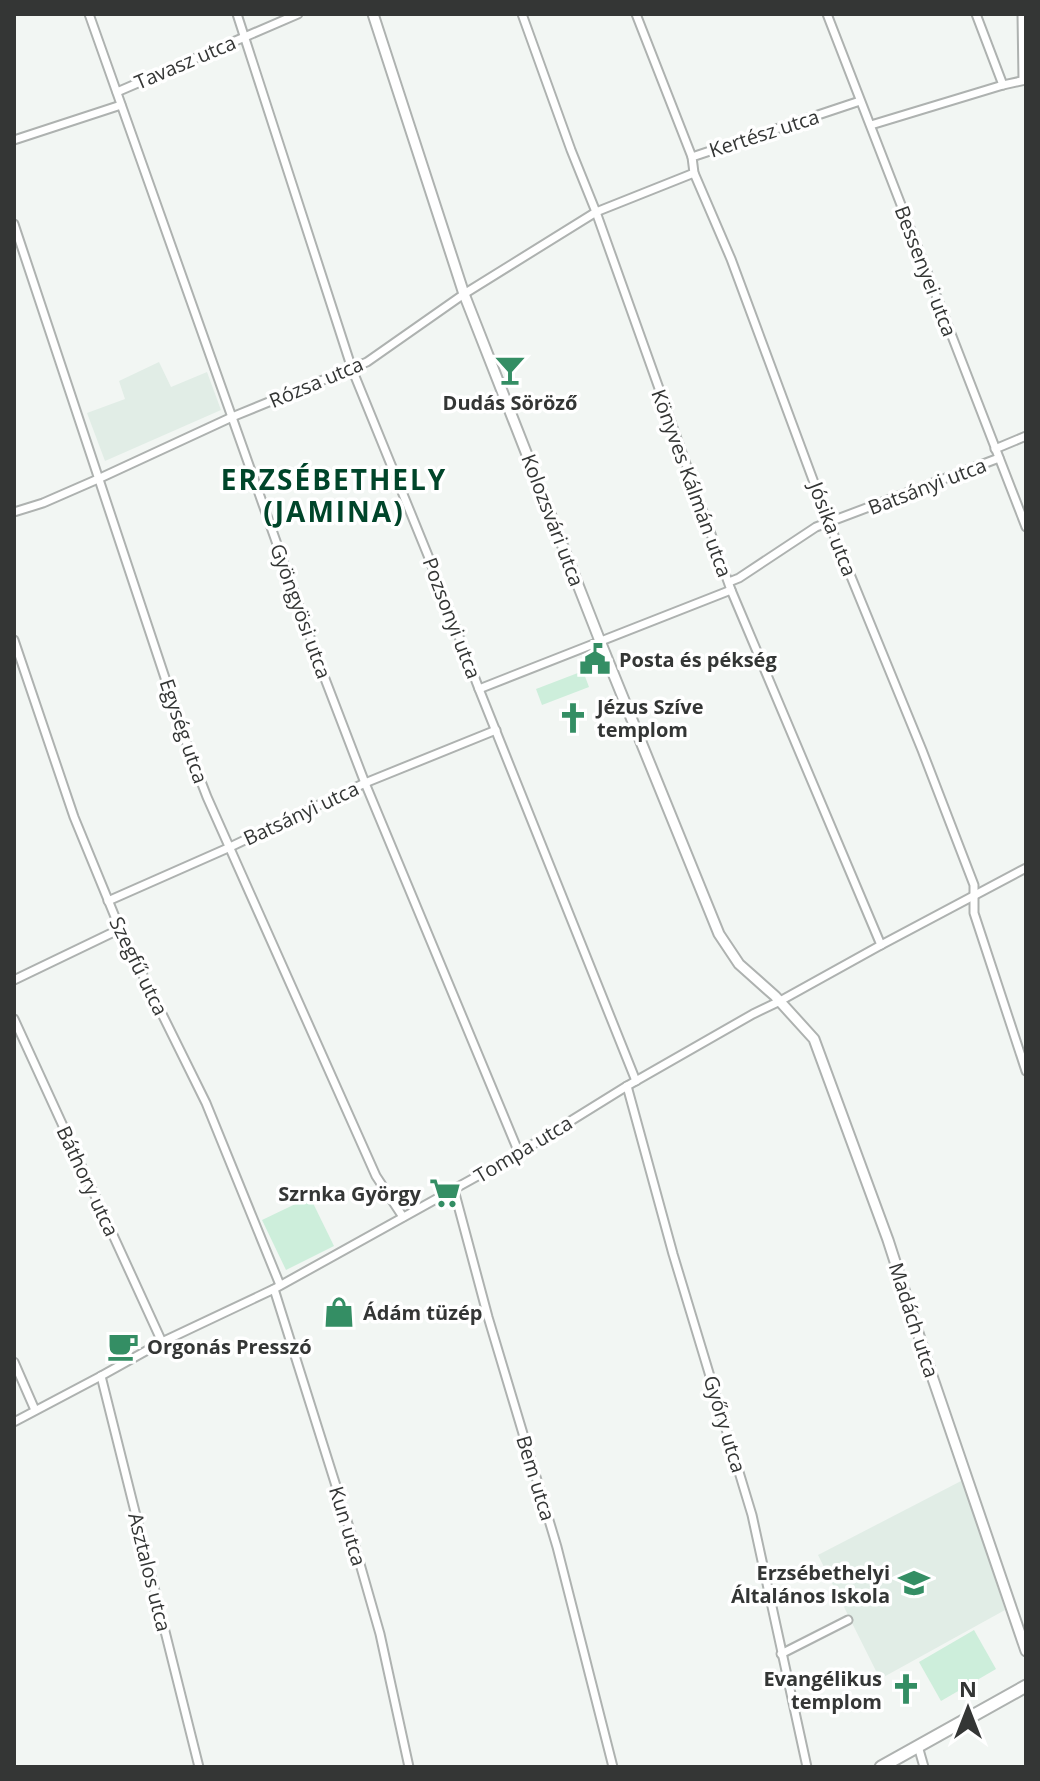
<svg xmlns="http://www.w3.org/2000/svg" width="1040" height="1781" font-family="'Open Sans',sans-serif">
  <style>
    .built { fill: #e1ede6 }
    .green { fill: #cdeedb }
    .lines { fill: none; stroke-linecap: round; stroke-linejoin: round }
    .minor-casing { stroke: #aeb2b0; stroke-width: 11 }
    .tertiary-casing { stroke: #aeb2b0; stroke-width: 13 }
    .primary-casing { stroke: #aeb2b0; stroke-width: 15 }
    .minor { stroke: #fff; stroke-width: 7 }
    .tertiary { stroke: #fff; stroke-width: 9 }
    .primary { stroke: #fff; stroke-width: 11 }
    .labels { text-anchor: middle; dominant-baseline: central; stroke-width: 7; stroke-linejoin: round; paint-order: stroke }
    .street-label { font-size: 20px; fill: #343635; stroke: #fff }
    .poi-label { font-size: 20px; font-weight: bold; fill: #343635; stroke: #fff; text-anchor: start }
    .district-label { font-size: 28px; font-weight: bold; letter-spacing: 2px; fill: #00452a; stroke: #fff }
  </style>
  <rect width="100%" height="100%" fill="#f2f6f3"/>
  <!-- built -->
  <g class="built">
    <path d="M 159,362 L 171,387 L 207,372 L 221,410 L 105,461 L 87,413 L 125,399 L 119,381 Z"/>
    <path d="M 963,1480 L 1005,1610 L 880,1679 L 818,1555 Z"/>
  </g>
  <!-- green -->
  <g class="green">
    <path d="M 583,671 L 589,687 L 542,705 L 536,689 Z"/>
    <path d="M 310,1197 L 334,1246 L 286,1270 L 262,1220 Z"/>
    <path d="M 974,1630 L 996,1669 L 941,1701 L 919,1662 Z"/>
  </g>
  <g class="lines">
    <defs>
      <g id="minor">
        <path d="M 89,14 L 322,671 L 365,783 L 519,1153"/>
        <path d="M 237,14 L 352,369 L 429,558 L 479,689 L 636,1081"/>
        <path d="M 522,14 L 571,150 L 596,212 L 731,590 L 881,945"/>
        <path d="M 636,14 L 692,157"/>
        <path d="M 827,14 L 1026,527"/>
        <path d="M 976,14 L 1003,85"/>
        <path d="M 1022,14 L 1023,80"/>
        <path d="M 117,92 L 298,14"/>
        <path d="M 860,101 L 692,157 L 694,173 L 731,259 L 829,523 L 922,750 L 974,885 L 974,913 L 1026,1071"/>
        <path d="M 871,125 L 1003,85 L 1026,80"/>
        <path d="M 14,140 L 121,105"/>
        <path d="M 14,224 L 190,753 L 207,797 L 376,1176 L 403,1217"/>
        <path d="M 995,449 L 1026,436"/>
        <path d="M 14,512 L 43,503 L 98,479 L 232,417 L 367,362 L 464,294 L 596,212 L 694,173"/>
        <path d="M 729,582 L 739,578 L 816,527 L 999,458"/>
        <path d="M 14,640 L 74,817 L 120,929 L 206,1103 L 280,1285"/>
        <path d="M 479,689 L 731,590"/>
        <path d="M 108,901 L 228,848 L 365,783 L 496,730"/>
        <path d="M 14,980 L 120,929"/>
        <path d="M 14,1019 L 162,1342"/>
        <path d="M 627,1086 L 673,1254 L 752,1515 L 807,1767"/>
        <path d="M 454,1190 L 488,1317 L 557,1547 L 613,1767"/>
        <path d="M 274,1289 L 354,1543 L 380,1634 L 409,1767"/>
        <path d="M 14,1362 L 35,1410"/>
        <path d="M 101,1376 L 199,1767"/>
        <path d="M 14,1422 L 101,1376 L 162,1342 L 274,1289 L 519,1153 L 627,1086 L 753,1014 L 780,1001 L 881,945 L 1026,868"/>
        <path d="M 781,1654 L 848,1620"/>
        <path d="M 918,1746 L 924,1767"/>
      </g>
      <path id="tertiary" d="M 373,14 L 464,294 L 600,641 L 719,934 L 739,964 L 775,996 L 814,1039 L 888,1240 L 931,1373 L 1026,1651"/>
      <path id="primary" d="M 881,1767 L 1026,1686"/>
    </defs>
    <!-- minor casing -->
    <use href="#minor" class="minor-casing"/>
    <!-- tertiary casing -->
    <use href="#tertiary" class="tertiary-casing"/>
    <!-- primary casing -->
    <use href="#primary" class="primary-casing"/>
    <!-- minor -->
    <use href="#minor" class="minor"/>
    <!-- tertiary -->
    <use href="#tertiary" class="tertiary"/>
    <!-- primary -->
    <use href="#primary" class="primary"/>
  </g>
  <!-- icons -->
  <defs>
    <symbol id="bar-bare" viewBox="-9 -9 18 18"><path d="M-6-5H6L.8 .8V4.5H3.5V6h-7V4.5H-.8V.8Z" fill="#348e64" stroke="#fff" stroke-width="2.5" paint-order="stroke"/></symbol>
    <symbol id="civic-bare" viewBox="-9 -9 18 18"><path d="M-.6-6.5H3V-4.5H.6V-3L4-1V1h2V6H-6V1h2V-1L-.6-3ZM-1.2 2.5V6h2.4V2.5Z" fill="#348e64" stroke="#fff" stroke-width="2.5" paint-order="stroke"/></symbol>
    <symbol id="church-bare" viewBox="-9 -9 18 18"><path d="M-1.2-6h2.4v3.5h3.3v2.4h-3.3V6h-2.4V-.1h-3.3v-2.4h3.3Z" fill="#348e64" stroke="#fff" stroke-width="2.5" paint-order="stroke"/></symbol>
    <symbol id="supermarket-bare" viewBox="-9 -9 18 18"><path d="M-6-5.5h2.5l.6 2H6L4.5 2H-2.5L-4.4-4H-6ZM-1.5 3.2a1.3 1.3 0 1 0 .1 0ZM3 3.2a1.3 1.3 0 1 0 .1 0Z" fill="#348e64" stroke="#fff" stroke-width="2.5" paint-order="stroke"/></symbol>
    <symbol id="shop-bare" viewBox="-9 -9 18 18"><path d="M-5-2.5h2.3a2.7 3.5 0 0 1 5.4 0H5L5.5 6h-11ZM-1.5-2.5h3a1.5 2.3 0 0 0-3 0Z" fill="#348e64" stroke="#fff" stroke-width="2.5" paint-order="stroke"/></symbol>
    <symbol id="cafe-bare" viewBox="-9 -9 18 18"><path d="M-5.5-4.5H6V0H3Q3 3.5 0 3.5H-2.5Q-5.5 3.5-5.5 0ZM3-3.2v2h1.7v-2ZM-6 4.5H4V6H-6Z" fill="#348e64" stroke="#fff" stroke-width="2.5" paint-order="stroke"/></symbol>
    <symbol id="school-bare" viewBox="-9 -9 18 18"><path d="M0-5L7-2L0 1L-7-2ZM-4 1L0 2.5L4 1V4Q0 6-4 4Z" fill="#348e64" stroke="#fff" stroke-width="2.5" paint-order="stroke"/></symbol>
  </defs>
  <g fill-rule="evenodd">
    <use href="#bar-bare" x="488" y="348" width="44" height="44"/>
    <use href="#civic-bare" x="573" y="637" width="44" height="44"/>
    <use href="#church-bare" x="551" y="696" width="44" height="44"/>
    <use href="#supermarket-bare" x="423" y="1171" width="44" height="44"/>
    <use href="#shop-bare" x="317" y="1290" width="44" height="44"/>
    <use href="#cafe-bare" x="101" y="1324" width="44" height="44"/>
    <use href="#school-bare" x="892" y="1561" width="44" height="44"/>
    <use href="#church-bare" x="884" y="1667" width="44" height="44"/>
  </g>
  <g class="labels">
    <!-- street labels -->
    <g class="street-label">
      <text transform="translate(185 62) rotate(-23)">Tavasz utca</text>
      <text transform="translate(764 133) rotate(-18)">Kertész utca</text>
      <text transform="translate(926 271) rotate(69)">Bessenyei utca</text>
      <text transform="translate(316 382) rotate(-23)">Rózsa utca</text>
      <text transform="translate(692 483) rotate(70)">Könyves Kálmán utca</text>
      <text transform="translate(927 486) rotate(-21)">Batsányi utca</text>
      <text transform="translate(553 520) rotate(69)">Kolozsvári utca</text>
      <text transform="translate(833 529) rotate(69)">Jósika utca</text>
      <text transform="translate(301 611) rotate(70)">Gyöngyösi utca</text>
      <text transform="translate(452 618) rotate(69)">Pozsonyi utca</text>
      <text transform="translate(184 731) rotate(71)">Egység utca</text>
      <text transform="translate(301 813) rotate(-25)">Batsányi utca</text>
      <text transform="translate(139 966) rotate(64)">Szegfű utca</text>
      <text transform="translate(523 1149) rotate(-31)">Tompa utca</text>
      <text transform="translate(88 1181) rotate(65)">Báthory utca</text>
      <text transform="translate(914 1320) rotate(72)">Madách utca</text>
      <text transform="translate(725 1424) rotate(73)">Győry utca</text>
      <text transform="translate(536 1478) rotate(73)">Bem utca</text>
      <text transform="translate(348 1526) rotate(73)">Kun utca</text>
      <text transform="translate(150 1572) rotate(76)">Asztalos utca</text>
    </g>
    <!-- poi labels -->
    <g class="poi-label">
      <text x="510" y="402" text-anchor="middle">Dudás Söröző</text>
      <text x="619" y="659">Posta és pékség</text>
      <text x="597" y="706">Jézus Szíve<tspan x="597" dy="23">templom</tspan></text>
      <text x="421" y="1193" text-anchor="end">Szrnka György</text>
      <text x="363" y="1312">Ádám tüzép</text>
      <text x="147" y="1346">Orgonás Presszó</text>
      <text x="890" y="1572" text-anchor="end">Erzsébethelyi<tspan x="890" dy="23">Általános Iskola</tspan></text>
      <text x="882" y="1678" text-anchor="end">Evangélikus<tspan x="882" dy="23">templom</tspan></text>
    </g>
    <!-- district labels -->
    <g class="district-label">
      <text x="334" y="479">ERZSÉBETHELY<tspan x="334" dy="32">(JAMINA)</tspan></text>
    </g>
  </g>
  <!-- border -->
  <rect width="1040" height="1781" fill="none" stroke="#343635" stroke-width="32"/>
  <!-- north arrow -->
  <g transform="translate(968 1709)" stroke="#ffffff" stroke-width="6" paint-order="stroke">
  <path d="M0-6L14 30L0 20L-14 30Z" fill="#343635"/>
  <text y="-12" font-size="22" font-weight="bold" text-anchor="middle" fill="#343635">N</text>
  </g>
</svg>
